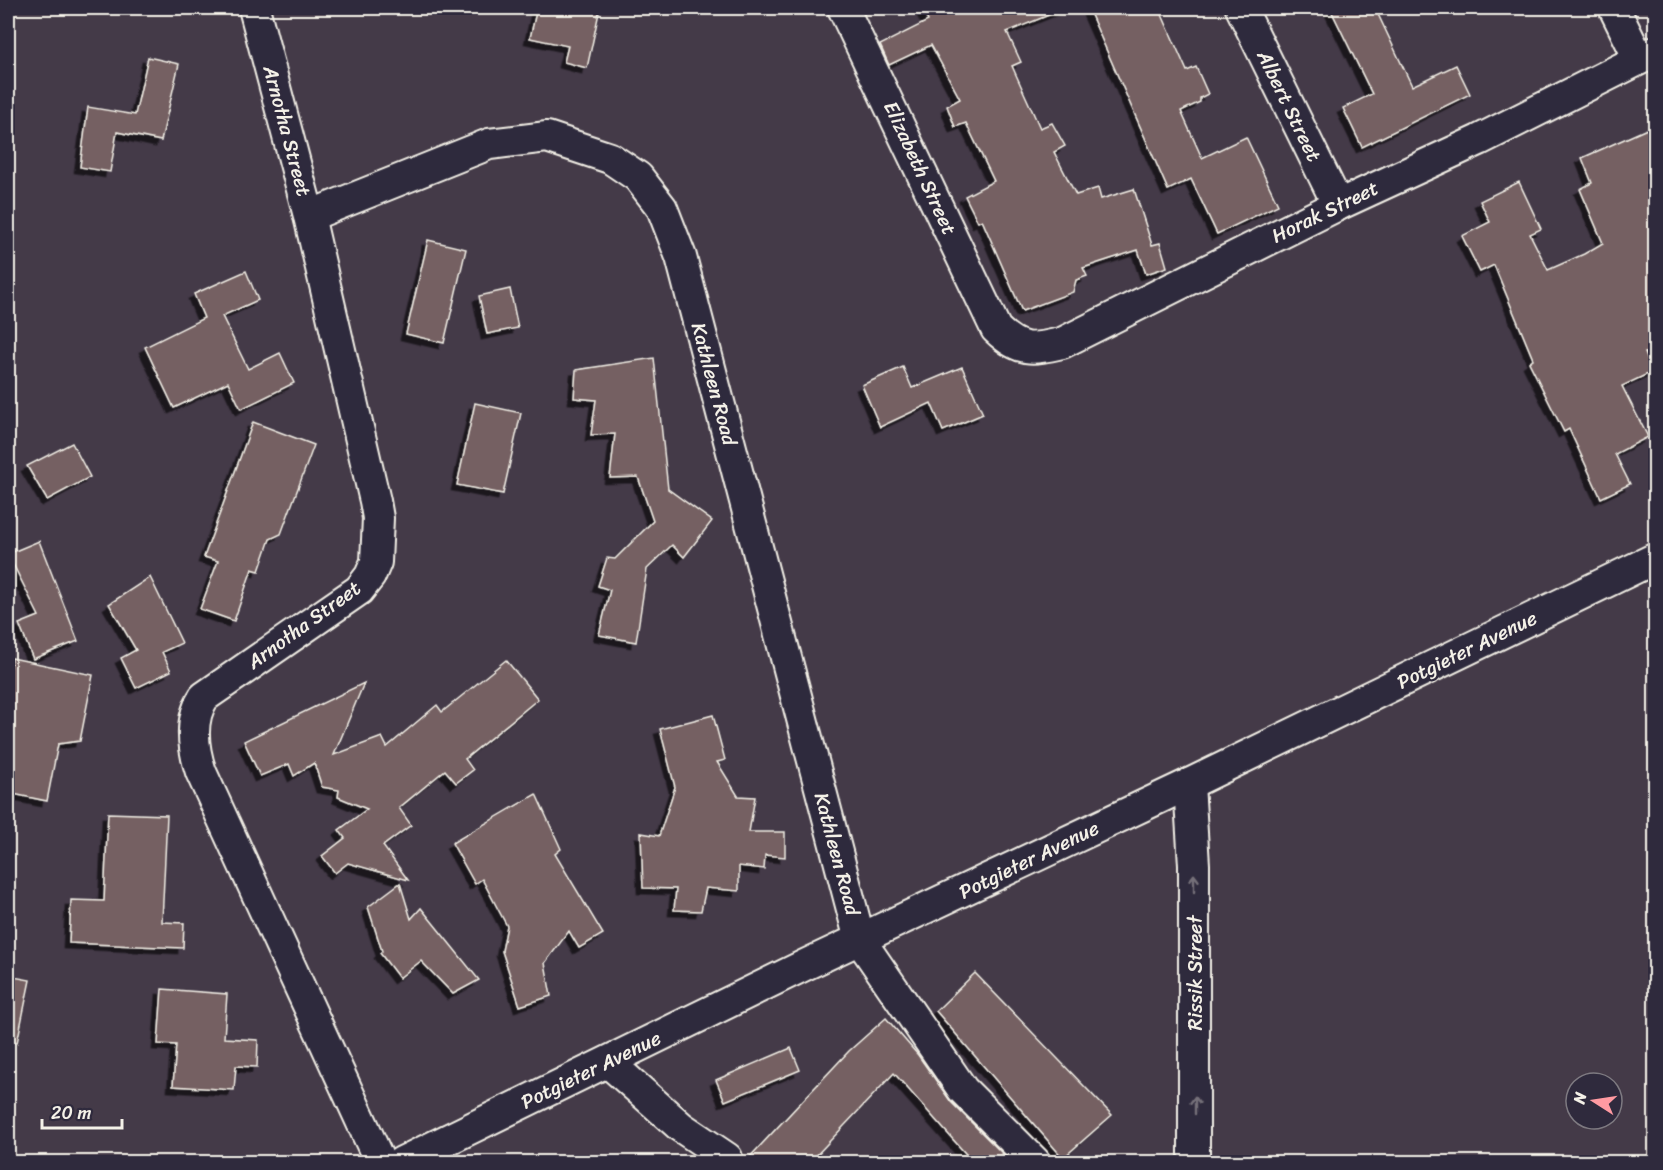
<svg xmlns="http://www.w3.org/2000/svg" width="1663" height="1170" font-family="Sriracha,sans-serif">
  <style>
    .building { fill: #756062; stroke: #f4f1e8; stroke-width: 1.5; filter: url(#shadow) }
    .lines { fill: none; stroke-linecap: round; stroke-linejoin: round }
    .minor-casing { stroke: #f4f1e8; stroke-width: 34 }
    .minor { stroke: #2f2a3d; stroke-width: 30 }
    .oneway { stroke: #747079 }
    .labels { text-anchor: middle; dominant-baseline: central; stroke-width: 4.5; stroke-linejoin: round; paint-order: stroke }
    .street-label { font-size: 20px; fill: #f4f1e8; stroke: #2f2a3d }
  </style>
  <defs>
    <filter id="shadow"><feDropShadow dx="-5.5" dy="5.5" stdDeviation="0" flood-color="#0009"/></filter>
  </defs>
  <rect width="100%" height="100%" fill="#443a48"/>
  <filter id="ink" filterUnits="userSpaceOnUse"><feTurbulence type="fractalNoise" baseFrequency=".0167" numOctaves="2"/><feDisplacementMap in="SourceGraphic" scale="12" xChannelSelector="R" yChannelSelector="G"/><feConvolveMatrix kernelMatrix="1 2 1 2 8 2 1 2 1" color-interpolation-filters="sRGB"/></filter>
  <g filter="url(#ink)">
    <!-- building -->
    <g class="building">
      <path d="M 537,8 L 600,8 L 587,68 L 564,62 L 568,46 L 530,38 Z"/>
      <path d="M 922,8 L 1066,8 L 1007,32 L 1021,62 L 1012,66 L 1040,128 L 1052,123 L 1065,146 L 1054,152 L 1076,195 L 1098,188 L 1101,199 L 1134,189 L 1152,245 L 1160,243 L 1167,267 L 1146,274 L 1138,250 L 1083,268 L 1087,276 L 1076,280 L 1073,292 L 1022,311 L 982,220 L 978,222 L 965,196 L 994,181 L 966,123 L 955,127 L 947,106 L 960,99 L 931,45 L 889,65 L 880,45 L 928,21 Z"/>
      <path d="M 1088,8 L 1159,8 L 1187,71 L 1196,67 L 1208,94 L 1200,98 L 1200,102 L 1181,111 L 1202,158 L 1246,137 L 1278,205 L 1217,234 L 1191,179 L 1168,190 Z"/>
      <path d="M 1330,8 L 1375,8 L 1412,86 L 1456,65 L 1470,94 L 1362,147 L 1343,108 L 1372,94 Z"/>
      <path d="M 148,57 L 179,64 L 161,141 L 117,132 L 110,172 L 80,167 L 88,107 L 135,115 Z"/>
      <path d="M 1656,125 L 1656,348 L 1645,353 L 1652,372 L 1622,386 L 1648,437 L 1615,454 L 1630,484 L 1601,498 L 1569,429 L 1564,432 L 1529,362 L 1533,359 L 1494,265 L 1480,272 L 1462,236 L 1490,222 L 1480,201 L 1519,182 L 1541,229 L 1530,234 L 1548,270 L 1584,254 L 1603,243 L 1580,189 L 1592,183 L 1582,158 Z"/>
      <path d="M 428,240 L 466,249 L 444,343 L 406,334 Z"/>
      <path d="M 246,271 L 258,300 L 222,316 L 248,369 L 280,353 L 294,383 L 241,409 L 228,382 L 174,408 L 145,347 L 204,318 L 194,294 Z"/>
      <path d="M 510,289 L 518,328 L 487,334 L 479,296 Z"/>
      <path d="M 654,358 L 668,489 L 712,521 L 684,557 L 672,545 L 647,569 L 636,642 L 599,635 L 610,590 L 598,586 L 607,558 L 615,559 L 653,521 L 638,477 L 610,478 L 615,434 L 591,435 L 596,400 L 574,398 L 576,370 Z"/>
      <path d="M 903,367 L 912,388 L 962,367 L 983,414 L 943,431 L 931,403 L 880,427 L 862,385 Z"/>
      <path d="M 475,403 L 521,413 L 503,494 L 457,485 Z"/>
      <path d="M 253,422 L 314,445 L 281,534 L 270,539 L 259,571 L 252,569 L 234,621 L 200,609 L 218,561 L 204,557 Z"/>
      <path d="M 72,443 L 90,477 L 47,500 L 27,466 Z"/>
      <path d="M 39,541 L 78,641 L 33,659 L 19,624 L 39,616 L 8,554 Z"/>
      <path d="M 150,577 L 182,643 L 162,652 L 171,671 L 136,688 L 121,658 L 136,650 L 109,604 Z"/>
      <path d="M 12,658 L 93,675 L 80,741 L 58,744 L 47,801 L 8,793 L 8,683 Z"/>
      <path d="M 506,660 L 538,699 L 465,759 L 473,770 L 456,783 L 445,770 L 399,808 L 411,825 L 383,846 L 408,880 L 348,863 L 335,873 L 322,856 L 345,838 L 339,830 L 367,809 L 338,797 L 339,790 L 322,787 L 314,763 L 294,776 L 289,764 L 260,776 L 244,741 L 364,683 L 334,755 L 382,737 L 387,747 L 437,705 L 442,712 Z"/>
      <path d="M 713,715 L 725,760 L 717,762 L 738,796 L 755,797 L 749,832 L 785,832 L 785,857 L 765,855 L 764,869 L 739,866 L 739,891 L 706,888 L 701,911 L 674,910 L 676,889 L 643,888 L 641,833 L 659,836 L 675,787 L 660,729 Z"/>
      <path d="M 536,794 L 561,849 L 555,854 L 603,934 L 579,948 L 569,931 L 545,963 L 551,996 L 520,1006 L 502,951 L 507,926 L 482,879 L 475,884 L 452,843 Z"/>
      <path d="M 108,813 L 167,815 L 162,922 L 184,923 L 183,948 L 69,943 L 71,900 L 104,901 Z"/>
      <path d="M 400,883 L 411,919 L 421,908 L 479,980 L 453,994 L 421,961 L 399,978 L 380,953 L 382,951 L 368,907 Z"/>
      <path d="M 975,973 L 1112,1115 L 1063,1158 L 936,1011 Z"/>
      <path d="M 8,976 L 30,980 L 17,1043 L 8,1042 Z"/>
      <path d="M 162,989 L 227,994 L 224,1038 L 258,1040 L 257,1067 L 236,1066 L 234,1090 L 173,1086 L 176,1045 L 158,1044 Z"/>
      <path d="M 886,1018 L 918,1055 L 951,1102 L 1011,1162 L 973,1162 L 894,1073 L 810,1162 L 745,1162 L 849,1051 Z"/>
      <path d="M 791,1048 L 800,1070 L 725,1101 L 716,1080 Z"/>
    </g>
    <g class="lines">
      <defs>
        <g id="minor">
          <path d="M 254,8 L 309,216 L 375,501 L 378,518 L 376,562 L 370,576 L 359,590 L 204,697 C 189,720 193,748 201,772 L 380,1162"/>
          <path d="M 843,8 L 996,329 C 1020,352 1031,350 1062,343 L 1338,205 L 1479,140 L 1656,51"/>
          <path d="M 1241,8 L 1338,205"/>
          <path d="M 1614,8 L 1639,59"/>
          <path d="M 309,216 L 489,144 L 547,137 L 610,158 L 638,177 L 662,208 L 681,257 L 860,940 L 963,1090 L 1035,1162"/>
          <path d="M 1189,784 L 1194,865 L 1194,1162"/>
          <path d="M 608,1062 L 681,1127 L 727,1158"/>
          <path d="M 402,1162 L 807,964 L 1189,784 L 1656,558"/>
        </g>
      </defs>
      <!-- minor casing -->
      <use href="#minor" class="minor-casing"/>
      <!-- minor -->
      <use href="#minor" class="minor"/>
    </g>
    <!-- one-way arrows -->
    <defs><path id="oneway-shaft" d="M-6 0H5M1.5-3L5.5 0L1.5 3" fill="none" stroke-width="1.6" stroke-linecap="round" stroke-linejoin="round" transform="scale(1.5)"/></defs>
    <g class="oneway">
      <use href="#oneway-shaft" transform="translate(1194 883) rotate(-90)"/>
      <use href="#oneway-shaft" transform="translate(1195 1105) rotate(-90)"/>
    </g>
  </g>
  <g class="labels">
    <!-- street labels -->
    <g class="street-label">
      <text transform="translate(1289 106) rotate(64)">Albert Street</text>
      <text transform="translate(287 131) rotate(75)">Arnotha Street</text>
      <text transform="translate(920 168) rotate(65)">Elizabeth Street</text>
      <text transform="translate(1325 212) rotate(-26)">Horak Street</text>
      <text transform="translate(714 384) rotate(75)">Kathleen Road</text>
      <text transform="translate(304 625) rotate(-36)">Arnotha Street</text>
      <text transform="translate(1467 650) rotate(-26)">Potgieter Avenue</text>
      <text transform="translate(837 854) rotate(75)">Kathleen Road</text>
      <text transform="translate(1029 860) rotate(-26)">Potgieter Avenue</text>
      <text transform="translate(1195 973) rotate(-90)">Rissik Street</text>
      <text transform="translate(591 1070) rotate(-26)">Potgieter Avenue</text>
    </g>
  </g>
  <!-- margin -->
  <rect width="1663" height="1170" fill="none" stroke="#2f2a3d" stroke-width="30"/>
  <rect x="15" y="15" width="1633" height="1140" fill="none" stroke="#f4f1e8" stroke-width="2" filter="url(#ink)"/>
  <!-- north arrow -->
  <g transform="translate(1594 1101) rotate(282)"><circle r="28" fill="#2f2a3d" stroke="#7e7a81" stroke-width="1.5"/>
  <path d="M0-4.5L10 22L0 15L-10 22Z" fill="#ff9aa2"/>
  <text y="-9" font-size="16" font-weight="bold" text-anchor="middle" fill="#f4f1e8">N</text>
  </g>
  <!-- scale -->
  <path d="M42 1119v9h80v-9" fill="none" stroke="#f4f1e8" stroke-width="3"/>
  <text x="51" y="1119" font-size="18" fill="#f4f1e8" stroke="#2f2a3d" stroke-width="4.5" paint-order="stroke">20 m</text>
</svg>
